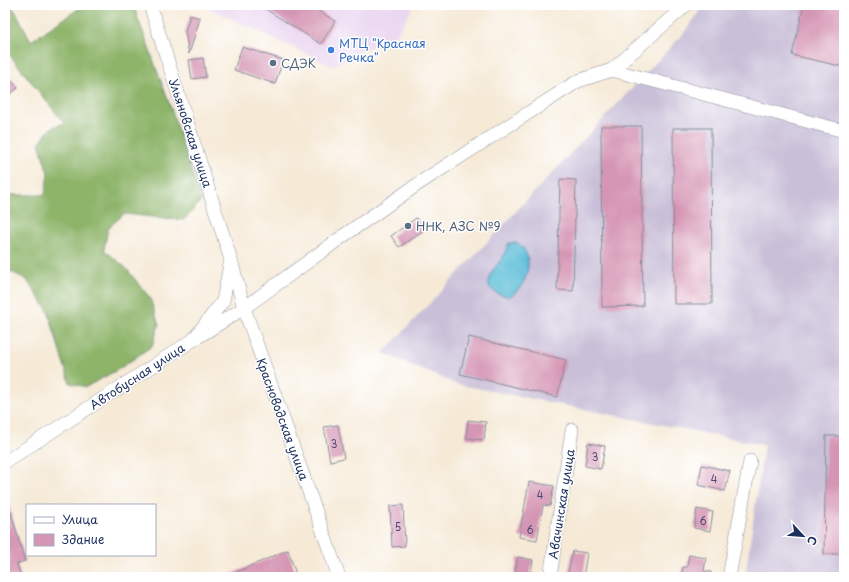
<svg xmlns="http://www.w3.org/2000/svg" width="849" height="582" font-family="'Playpen Sans',sans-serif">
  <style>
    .built { fill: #e8d2ef }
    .industrial { fill: #c9bfd8 }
    .forest { fill: #8db469; stroke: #547264 }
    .water { fill: #59bcd7; stroke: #3a769a }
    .building { fill: #d595b4 }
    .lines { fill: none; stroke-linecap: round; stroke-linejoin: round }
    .minor-casing { stroke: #888c9a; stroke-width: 14 }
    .minor { stroke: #fff; stroke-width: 13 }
    .shop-dot { fill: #3f7fe0; stroke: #fff; stroke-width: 1.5 }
    .service-dot { fill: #5c6f8a; stroke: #fff; stroke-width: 1.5 }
    .labels { text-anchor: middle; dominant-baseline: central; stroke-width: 3; stroke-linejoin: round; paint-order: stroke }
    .number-label { font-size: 10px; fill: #4a4874 }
    .shop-label { font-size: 12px; fill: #366cbe; stroke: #fff; text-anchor: start }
    .service-label { font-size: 12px; fill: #4e5e75; stroke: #fff; text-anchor: start }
    .street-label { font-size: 12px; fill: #1b2f5e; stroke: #fff }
  </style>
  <rect width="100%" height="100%" fill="#fff"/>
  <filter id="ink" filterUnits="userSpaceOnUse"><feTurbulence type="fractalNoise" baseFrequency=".025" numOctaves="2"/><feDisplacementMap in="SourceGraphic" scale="8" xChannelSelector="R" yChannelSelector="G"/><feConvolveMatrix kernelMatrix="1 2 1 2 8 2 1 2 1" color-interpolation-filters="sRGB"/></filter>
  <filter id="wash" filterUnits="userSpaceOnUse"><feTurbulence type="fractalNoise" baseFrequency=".012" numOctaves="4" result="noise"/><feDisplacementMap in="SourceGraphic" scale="16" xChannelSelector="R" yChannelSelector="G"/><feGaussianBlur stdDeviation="0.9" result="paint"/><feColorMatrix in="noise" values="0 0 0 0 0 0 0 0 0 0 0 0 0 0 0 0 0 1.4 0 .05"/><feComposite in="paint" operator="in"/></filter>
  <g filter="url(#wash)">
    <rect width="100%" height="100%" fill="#f6ead7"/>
    <!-- built -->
    <path class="built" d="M 202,5 L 414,5 L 397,34 L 332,66 Z"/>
    <!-- industrial -->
    <path class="industrial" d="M 705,5 L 844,5 L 844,577 L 745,577 L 764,445 L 456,384 L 383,353 L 682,35 Z"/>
    <!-- forest -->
    <path class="forest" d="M 5,5 L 11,5 L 17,14 L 31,41 L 84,5 L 133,5 L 171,108 L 201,201 L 184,220 L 124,214 L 108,228 L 104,250 L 125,267 L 150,298 L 159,325 L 152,346 L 119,369 L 86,387 L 70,383 L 62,358 L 48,311 L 26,279 L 7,270 L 5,265 L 5,195 L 45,195 L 48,173 L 39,143 L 51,128 L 64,123 L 5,49 Z"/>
    <!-- water -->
    <path class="water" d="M 509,243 L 518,243 C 521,246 525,249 526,253 C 532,270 524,288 509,297 L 496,293 L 489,287 C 488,271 495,270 502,258 C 505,253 507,247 509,243 Z"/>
    <g id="blocks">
      <!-- building -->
      <g class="building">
        <path d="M 259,5 L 309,5 L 335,21 L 321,44 Z"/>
        <path d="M 804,5 L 844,5 L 844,67 L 792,55 Z"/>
        <path d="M 190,15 L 200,18 L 189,54 L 185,32 Z"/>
        <path d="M 242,47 L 283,60 L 275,84 L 234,70 Z"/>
        <path d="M 203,58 L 206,77 L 192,79 L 189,60 Z"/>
        <path d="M 5,71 L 18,88 L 5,98 Z"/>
        <path d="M 601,126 L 641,126 L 643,306 L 602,307 Z"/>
        <path d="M 673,128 L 711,128 L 712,304 L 674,304 Z"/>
        <path d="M 560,179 L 576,180 L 573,291 L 557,290 Z"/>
        <path d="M 416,218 L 424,230 L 399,247 L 391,236 Z"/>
        <path d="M 469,337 L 566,360 L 557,397 L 460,374 Z"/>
        <path d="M 468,420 L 486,422 L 484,440 L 466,438 Z"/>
        <path d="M 338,425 L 344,458 L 330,461 L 324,427 Z"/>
        <path d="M 826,436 L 844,436 L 844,554 L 824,554 Z"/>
        <path d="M 588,443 L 605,446 L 601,469 L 585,466 Z"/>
        <path d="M 702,465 L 730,471 L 725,491 L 698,485 Z"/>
        <path d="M 529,482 L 554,486 L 550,506 L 543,505 L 537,540 L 519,537 Z"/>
        <path d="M 8,502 L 25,561 L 17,564 L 21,577 L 5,577 L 5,503 Z"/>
        <path d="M 403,505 L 405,546 L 392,547 L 390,506 Z"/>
        <path d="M 697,509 L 713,512 L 710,531 L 694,528 Z"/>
        <path d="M 288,550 L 297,577 L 224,577 Z"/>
        <path d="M 573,551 L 587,553 L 583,577 L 567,577 Z"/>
        <path d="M 689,555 L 706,558 L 704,571 L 711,572 L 711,577 L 681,577 L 683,567 L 687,567 Z"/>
        <path d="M 518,557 L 533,560 L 530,577 L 514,577 Z"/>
      </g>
    </g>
  </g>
  <g filter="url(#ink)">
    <use href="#blocks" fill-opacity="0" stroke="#888c9a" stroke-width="1"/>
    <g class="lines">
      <defs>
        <g id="minor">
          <path d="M 150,5 L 231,260 L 244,308 L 339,577"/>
          <path d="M 612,70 L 686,5"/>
          <path d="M 193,340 L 244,308 L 346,234 L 421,182 L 578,81 L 612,70 L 844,131"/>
          <path d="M 5,462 L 193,340 L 223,301 L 230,264"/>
          <path d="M 550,577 L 572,430"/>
          <path d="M 729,577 L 750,461"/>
        </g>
      </defs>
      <!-- minor casing -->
      <use href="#minor" class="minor-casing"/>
      <!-- minor -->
      <use href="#minor" class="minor"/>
    </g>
  </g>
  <!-- markers -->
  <circle class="shop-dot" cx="331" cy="50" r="4"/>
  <g class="service-dot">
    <circle cx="273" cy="63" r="4"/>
    <circle cx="408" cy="226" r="4"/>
  </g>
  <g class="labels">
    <!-- number labels -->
    <g class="number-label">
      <text x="334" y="443">3</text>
      <text x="595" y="456">3</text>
      <text x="714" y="478">4</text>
      <text x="540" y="494">4</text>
      <text x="703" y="520">6</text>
      <text x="398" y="526">5</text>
      <text x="530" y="529">6</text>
    </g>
    <!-- shop labels -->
    <g class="shop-label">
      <text x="339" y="43">МТЦ "Красная<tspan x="339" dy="14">Речка"</tspan></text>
    </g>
    <!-- service labels -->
    <g class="service-label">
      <text x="281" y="63">СДЭК</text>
      <text x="416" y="226">ННК, АЗС №9</text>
    </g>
    <!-- street labels -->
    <g class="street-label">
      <text transform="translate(191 133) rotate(72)">Ульяновская улица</text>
      <text transform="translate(137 376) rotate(-33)">Автобусная улица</text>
      <text transform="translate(283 419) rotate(70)">Красноводская улица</text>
      <text transform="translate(561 504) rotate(-81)">Авачинская улица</text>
    </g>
  </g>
  <!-- margin -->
  <rect width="849" height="582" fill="none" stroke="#fff" stroke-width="20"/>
  <!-- legend -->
  <rect x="26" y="504" width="130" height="52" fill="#ffffff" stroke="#a4acbf"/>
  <rect x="34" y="517" width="20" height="6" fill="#ffffff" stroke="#a4acbf"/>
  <text x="62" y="524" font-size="12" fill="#1b2f5e">Улица</text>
  <rect x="34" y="534" width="20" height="12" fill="#d595b4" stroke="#a4acbf"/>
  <text x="62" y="544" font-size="12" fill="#1b2f5e">Здание</text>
  <!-- north arrow -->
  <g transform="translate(803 536) rotate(116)" stroke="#ffffff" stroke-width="3" paint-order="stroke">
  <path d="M0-3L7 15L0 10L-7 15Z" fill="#1b2f5e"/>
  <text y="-6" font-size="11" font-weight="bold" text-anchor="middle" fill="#1b2f5e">С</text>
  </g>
</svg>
